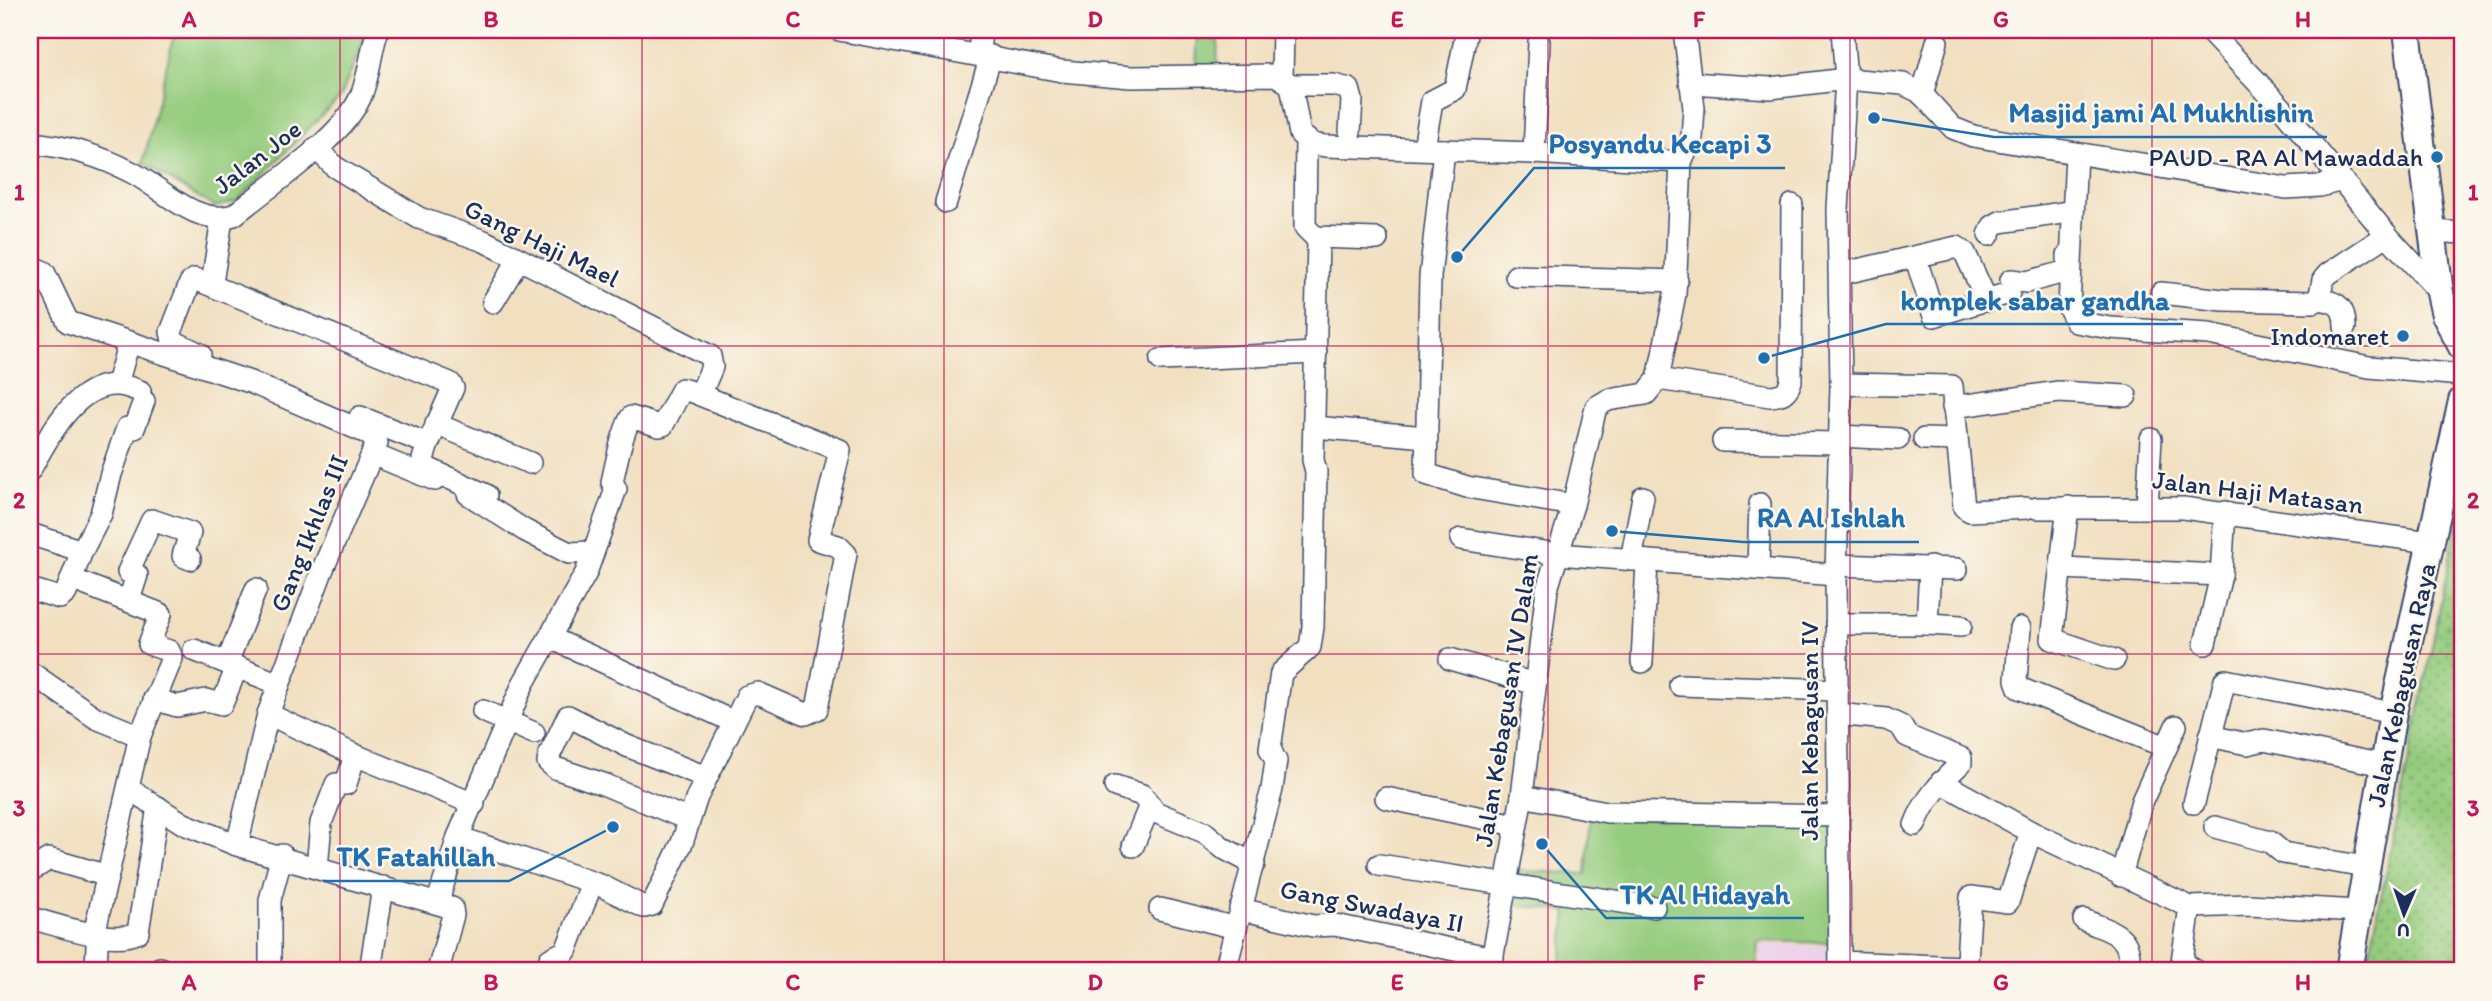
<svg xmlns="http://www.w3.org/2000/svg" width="2492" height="1001" font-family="Itim,sans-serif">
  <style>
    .built { fill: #ecd1ea }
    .green { fill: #95cc7e; stroke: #587e6e; stroke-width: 2 }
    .park { fill: url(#park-dots); stroke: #587e6e; stroke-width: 2 }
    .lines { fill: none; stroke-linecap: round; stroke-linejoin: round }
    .minor-casing { stroke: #3b496d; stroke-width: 24 }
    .major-casing { stroke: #3b496d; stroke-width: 30 }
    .minor { stroke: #fff; stroke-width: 21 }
    .major { stroke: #fff; stroke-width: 26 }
    .grid { fill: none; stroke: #c2185b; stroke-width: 2; stroke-opacity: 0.55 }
    .poi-dot { fill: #1f6fb2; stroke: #fbf7ec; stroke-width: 2.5 }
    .labels { text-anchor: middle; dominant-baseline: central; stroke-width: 5; stroke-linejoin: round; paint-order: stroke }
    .street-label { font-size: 26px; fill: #1b2f5e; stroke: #fbf7ec }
    .poi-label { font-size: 26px; fill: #1b2f5e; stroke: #fbf7ec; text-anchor: end }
    .leader { fill: none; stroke: #1f6fb2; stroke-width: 2.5 }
    .callout-dot { fill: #1f6fb2; stroke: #fbf7ec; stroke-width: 2.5 }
    .callout-label { font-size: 28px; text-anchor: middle; font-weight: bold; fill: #1f6fb2; stroke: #fbf7ec; stroke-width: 5; stroke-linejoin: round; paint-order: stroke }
    .neatline { fill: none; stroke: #c2185b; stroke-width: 2.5 }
    .grid-label { font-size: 23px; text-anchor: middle; font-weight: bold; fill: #c2185b }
  </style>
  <defs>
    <pattern id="park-dots" width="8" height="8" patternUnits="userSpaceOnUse" patternTransform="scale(1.75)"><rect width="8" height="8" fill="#95cc7e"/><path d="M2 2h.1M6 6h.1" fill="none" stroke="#79a66a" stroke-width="1.8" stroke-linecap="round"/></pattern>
  </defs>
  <rect width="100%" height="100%" fill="#fbf7ec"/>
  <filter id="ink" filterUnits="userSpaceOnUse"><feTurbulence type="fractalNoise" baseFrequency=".0143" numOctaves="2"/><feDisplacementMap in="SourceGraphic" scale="14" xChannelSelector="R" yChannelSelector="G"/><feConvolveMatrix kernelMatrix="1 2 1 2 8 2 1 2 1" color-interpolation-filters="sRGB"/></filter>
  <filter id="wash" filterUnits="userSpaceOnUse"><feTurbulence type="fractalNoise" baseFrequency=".00686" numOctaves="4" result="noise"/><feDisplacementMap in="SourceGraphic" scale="28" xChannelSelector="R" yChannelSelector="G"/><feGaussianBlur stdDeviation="1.57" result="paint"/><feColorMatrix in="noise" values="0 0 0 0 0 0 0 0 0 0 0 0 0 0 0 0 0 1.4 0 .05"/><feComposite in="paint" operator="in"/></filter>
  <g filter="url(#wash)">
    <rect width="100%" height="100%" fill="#f1dfbf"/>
    <!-- built -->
    <path class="built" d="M 1760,944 L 1836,947 L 1836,971 L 1759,971 Z"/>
    <!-- green -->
    <g class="green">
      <path d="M 175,30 L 368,30 L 341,96 L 237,201 L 215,207 L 143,163 Z"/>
      <path d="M 1198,33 L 1218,33 L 1217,67 L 1196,66 Z"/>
      <path d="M 1591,814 L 1832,826 L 1832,943 L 1758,941 L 1756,971 L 1542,971 L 1560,970 L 1567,911 L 1502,904 L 1509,870 L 1586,874 Z"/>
    </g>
    <!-- park -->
    <path class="park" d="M 2462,498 L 2462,971 L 2366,971 Z"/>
  </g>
  <g filter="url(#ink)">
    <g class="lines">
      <defs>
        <g id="minor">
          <path d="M 839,30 L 1062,71 L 1131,77 L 1276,75 L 1291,85 L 1300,134 L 1313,144 L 1325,146 L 1534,153 L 1681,162"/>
          <path d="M 2208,30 L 2281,107 L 2387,235 L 2440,293"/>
          <path d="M 979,54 L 981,30"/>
          <path d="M 1282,78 L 1283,30"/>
          <path d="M 1690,83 L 1770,88 L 1846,79 L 1903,84 L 1920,92 L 1953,128 L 1973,136 L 2286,188 L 2320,186 L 2342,180"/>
          <path d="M 1291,85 L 1334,85 L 1349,89 L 1352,100 L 1350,132"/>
          <path d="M 1922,95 L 1937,42"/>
          <path d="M 30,143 C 66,146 101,156 133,173 C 163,189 197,227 234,215 C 269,186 342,138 360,98 C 370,76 370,52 378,30"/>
          <path d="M 316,148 L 335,167 L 419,218 L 484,241 L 710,356 L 712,367 L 700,395 L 840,450 L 818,540 L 838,546 L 846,554 L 817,709 L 806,714 L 758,693 L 747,696 L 697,797 L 682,843 L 652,905 L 644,907 L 600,885 L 458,837"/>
          <path d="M 1424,148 L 1432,101 L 1455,89 L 1467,30"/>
          <path d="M 1444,150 L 1430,277 L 1426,474 L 1467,487 L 1573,505"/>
          <path d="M 1534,153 L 1539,42"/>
          <path d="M 2076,153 L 2069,308 L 2076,322 L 2110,328 L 2209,334 L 2369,367 L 2462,375"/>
          <path d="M 946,202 L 991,56"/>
          <path d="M 2433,231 L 2462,233"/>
          <path d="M 1989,235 L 1993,226 L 2000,222 L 2069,212"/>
          <path d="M 1315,237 L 1377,239"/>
          <path d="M 1916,259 L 1934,316 L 2009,293"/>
          <path d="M 30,266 L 44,272 L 68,322 L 250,382 L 369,434 L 377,443 L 322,571 L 268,714 L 237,845"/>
          <path d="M 1840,274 L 1957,247 L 1965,253 L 1987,301"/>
          <path d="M 1516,276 L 1677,281"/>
          <path d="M 2011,280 L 2027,282 L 2068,271 L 2068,255"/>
          <path d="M 212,283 L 222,219"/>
          <path d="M 2161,293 L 2223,300 L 2314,302 L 2319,299 L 2323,280 L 2328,274 L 2387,235"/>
          <path d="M 2319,299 C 2338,302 2345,307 2345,327"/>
          <path d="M 493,302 L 519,259"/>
          <path d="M 200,354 L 173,341 L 171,332 L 190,283 L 195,279 L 450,383 L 453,388 L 428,444"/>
          <path d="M 1161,360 L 1316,353"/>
          <path d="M 1658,379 L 1770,396 C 1782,395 1787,393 1791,381 L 1792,205"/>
          <path d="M 117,384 L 129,342"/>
          <path d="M 1841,384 L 1952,386 L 1964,507 L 1970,511 L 2027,508"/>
          <path d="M 1953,407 L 2059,392 L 2126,396"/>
          <path d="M 360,417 L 428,444 L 423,459 L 425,467 L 486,495"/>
          <path d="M 436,424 L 530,463"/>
          <path d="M 1315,427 L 1426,437"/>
          <path d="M 1839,436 L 1898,439"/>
          <path d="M 1924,439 L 1956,440"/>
          <path d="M 1723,441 L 1839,443"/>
          <path d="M 372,454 L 435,480"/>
          <path d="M 30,470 C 47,439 76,382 118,385 C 125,385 133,389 140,391"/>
          <path d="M 468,494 L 524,530 L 569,553 L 592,552"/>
          <path d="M 2068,507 L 2052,639 L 2114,660"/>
          <path d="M 2147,507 L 2151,439"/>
          <path d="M 2037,508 L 2183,508 L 2430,542"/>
          <path d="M 30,534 L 82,551"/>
          <path d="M 1461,539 L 1557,554 L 1836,575"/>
          <path d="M 1631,560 L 1643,497"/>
          <path d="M 1836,565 L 1957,569"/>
          <path d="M 1758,568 L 1760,504"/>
          <path d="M 2061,568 L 2221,575"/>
          <path d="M 71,579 L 161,614 L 149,644 L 169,651 L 172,658 L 140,736"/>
          <path d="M 30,589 L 60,598 L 66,593 L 82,551 L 101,514 L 111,474 L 127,428 L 134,428 L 144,401"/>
          <path d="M 129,600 L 137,575 L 128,572 L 152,520 L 190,533 L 183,556 L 190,559"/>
          <path d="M 1836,624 L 1927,624 L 1930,567"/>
          <path d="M 1927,624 L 1961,626"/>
          <path d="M 2020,628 L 2016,680 L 2019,688 L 2166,747"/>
          <path d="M 551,638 L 734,722"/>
          <path d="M 2205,644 L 2221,575 L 2225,512"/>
          <path d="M 194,650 L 279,684"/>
          <path d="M 1450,659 L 1535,684"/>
          <path d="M 1642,662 L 1647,562"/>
          <path d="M 227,663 L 256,589"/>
          <path d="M 30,672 L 96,718 L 140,736 L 94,934"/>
          <path d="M 1680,685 L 1837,690"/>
          <path d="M 154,699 L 177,706 L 206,700 L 222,704 L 237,667"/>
          <path d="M 483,711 L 534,733"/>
          <path d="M 268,714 L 355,755 L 474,804"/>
          <path d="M 1837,714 L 1886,719 L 1901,726 L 1907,736 L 1961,758 L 1961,763 C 1942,781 1924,800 1915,825"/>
          <path d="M 2210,736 L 2247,744 L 2264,740 L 2383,765"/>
          <path d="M 1941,782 L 2031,832 L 2190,907 L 2248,905 L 2359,911"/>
          <path d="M 1115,786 L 1142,795 L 1155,812 L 1204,832 L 1223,848 L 1254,864"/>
          <path d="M 129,789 L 184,824 L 237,845 L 452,908 L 453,915 L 438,971"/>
          <path d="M 1522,796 L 1607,812 L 1839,816"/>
          <path d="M 1386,798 L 1516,825"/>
          <path d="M 2194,803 L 2225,680 L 2393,713"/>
          <path d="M 689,820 L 603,784 L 555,768 L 548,762 L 549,756 L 568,716 L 627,746 L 706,777"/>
          <path d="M 2215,827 L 2270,842 L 2283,853 L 2365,867"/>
          <path d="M 1133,846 L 1150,805"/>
          <path d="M 1379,865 L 1654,907"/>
          <path d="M 317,868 L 321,823 L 336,784 L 346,784 L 355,755"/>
          <path d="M 30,871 L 49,859 L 108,876"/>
          <path d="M 2121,876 L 2142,801 L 2176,726"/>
          <path d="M 438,901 L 458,837 L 523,684 L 586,573 L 616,489 L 612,482 C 617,460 621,437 631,417 L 659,426 L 663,425 L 682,389 L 700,394"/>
          <path d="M 2190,907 L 2182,961 L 2195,971"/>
          <path d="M 1160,909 L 1236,928"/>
          <path d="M 1240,909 L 1313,926 L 1335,925 L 1493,958"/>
          <path d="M 30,918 C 55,924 115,946 138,932 L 158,807"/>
          <path d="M 2084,920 C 2113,933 2133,933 2129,971"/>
          <path d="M 1840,962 L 1964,967 L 1967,961 L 1971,897 L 2008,902 L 2031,832"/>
          <path d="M 160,968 L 166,971"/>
          <path d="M 96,971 L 97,945"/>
          <path d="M 270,971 L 270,900 L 282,855"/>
          <path d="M 370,971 L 383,887"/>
          <path d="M 545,971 L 550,959 L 566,951 L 592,883"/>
          <path d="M 1225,971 L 1272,789 L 1276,761 L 1270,749 L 1281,673 L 1310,647 L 1313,627 L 1316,471 L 1313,460 L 1318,240 L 1305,227 L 1306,140"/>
          <path d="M 1490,971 L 1522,796 L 1547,589 L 1573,505 L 1596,407 L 1608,400 L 1646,394 L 1658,379 L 1675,294 L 1681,162 L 1692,138 L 1694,108 L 1684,30"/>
          <path d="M 1840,971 L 1836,575 L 1841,384 L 1838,209 L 1846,79 L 1842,30"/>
        </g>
        <g id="major">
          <path d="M 2407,30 L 2440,293 L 2445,315 L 2462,347"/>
          <path d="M 2349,971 L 2393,713 L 2462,401"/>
        </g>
      </defs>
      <!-- minor casing -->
      <use href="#minor" class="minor-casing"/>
      <!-- major casing -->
      <use href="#major" class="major-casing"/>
      <!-- minor -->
      <use href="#minor" class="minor"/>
      <!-- major -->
      <use href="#major" class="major"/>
    </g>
  </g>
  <!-- grid -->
  <path class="grid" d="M 340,30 L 340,971M 642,30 L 642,971M 944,30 L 944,971M 1246,30 L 1246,971M 1548,30 L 1548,971M 1850,30 L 1850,971M 2152,30 L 2152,971M 30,346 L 2462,346M 30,654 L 2462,654"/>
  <!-- markers -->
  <g class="poi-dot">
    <circle cx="2437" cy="157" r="7"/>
    <circle cx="2403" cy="336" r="7"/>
  </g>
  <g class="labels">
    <!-- street labels -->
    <g class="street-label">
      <text transform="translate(257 157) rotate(-38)">Jalan Joe</text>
      <text transform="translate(542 243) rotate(26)">Gang Haji Mael</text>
      <text transform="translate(2258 492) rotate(7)">Jalan Haji Matasan</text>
      <text transform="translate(309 533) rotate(-68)">Gang Ikhlas III</text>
      <text transform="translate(2401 685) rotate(-78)">Jalan Kebagusan Raya</text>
      <text transform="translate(1506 700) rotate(-81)">Jalan Kebagusan IV Dalam</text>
      <text transform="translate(1809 731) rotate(-90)">Jalan Kebagusan IV</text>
      <text transform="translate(1372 906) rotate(11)">Gang Swadaya II</text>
    </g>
    <!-- poi labels -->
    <g class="poi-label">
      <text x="2423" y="157">PAUD - RA Al Mawaddah</text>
      <text x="2389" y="336">Indomaret</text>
    </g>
  </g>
  <!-- callouts -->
  <path class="leader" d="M1874 118L1994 137H2327M1457 257L1534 168H1785M1764 358L1886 324H2183M1612 531L1743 542H1919M613 827L509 881H323M1542 844L1606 918H1804"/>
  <g class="callout-dot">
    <circle cx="1874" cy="118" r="7"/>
    <circle cx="1457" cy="257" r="7"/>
    <circle cx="1764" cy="358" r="7"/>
    <circle cx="1612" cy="531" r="7"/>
    <circle cx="613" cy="827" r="7"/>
    <circle cx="1542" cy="844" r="7"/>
  </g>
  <g class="callout-label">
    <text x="2161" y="122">Masjid jami Al Mukhlishin</text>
    <text x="1660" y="153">Posyandu Kecapi 3</text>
    <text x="2035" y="310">komplek sabar gandha</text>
    <text x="1831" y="527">RA Al Ishlah</text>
    <text x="416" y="866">TK Fatahillah</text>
    <text x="1705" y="904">TK Al Hidayah</text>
  </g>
  <!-- margin -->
  <rect width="2492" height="1001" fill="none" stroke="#fbf7ec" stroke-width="77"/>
  <!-- north arrow -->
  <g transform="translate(2404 914) rotate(182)" stroke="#fbf7ec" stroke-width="5" paint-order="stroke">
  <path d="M0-5L12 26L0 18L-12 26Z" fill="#1b2f5e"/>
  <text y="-10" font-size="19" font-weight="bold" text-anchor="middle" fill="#1b2f5e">U</text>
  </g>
  <rect x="38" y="38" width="2416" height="924" class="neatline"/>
  <g class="grid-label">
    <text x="189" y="27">A</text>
    <text x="491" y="27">B</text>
    <text x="793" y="27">C</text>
    <text x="1095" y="27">D</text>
    <text x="1397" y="27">E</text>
    <text x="1699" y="27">F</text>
    <text x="2001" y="27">G</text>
    <text x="2303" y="27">H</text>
    <text x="19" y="200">1</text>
    <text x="2473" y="200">1</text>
    <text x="19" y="508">2</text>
    <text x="2473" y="508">2</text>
    <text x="19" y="816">3</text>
    <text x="2473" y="816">3</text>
    <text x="189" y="990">A</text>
    <text x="491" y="990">B</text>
    <text x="793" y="990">C</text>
    <text x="1095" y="990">D</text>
    <text x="1397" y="990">E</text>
    <text x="1699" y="990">F</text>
    <text x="2001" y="990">G</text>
    <text x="2303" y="990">H</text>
  </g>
</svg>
